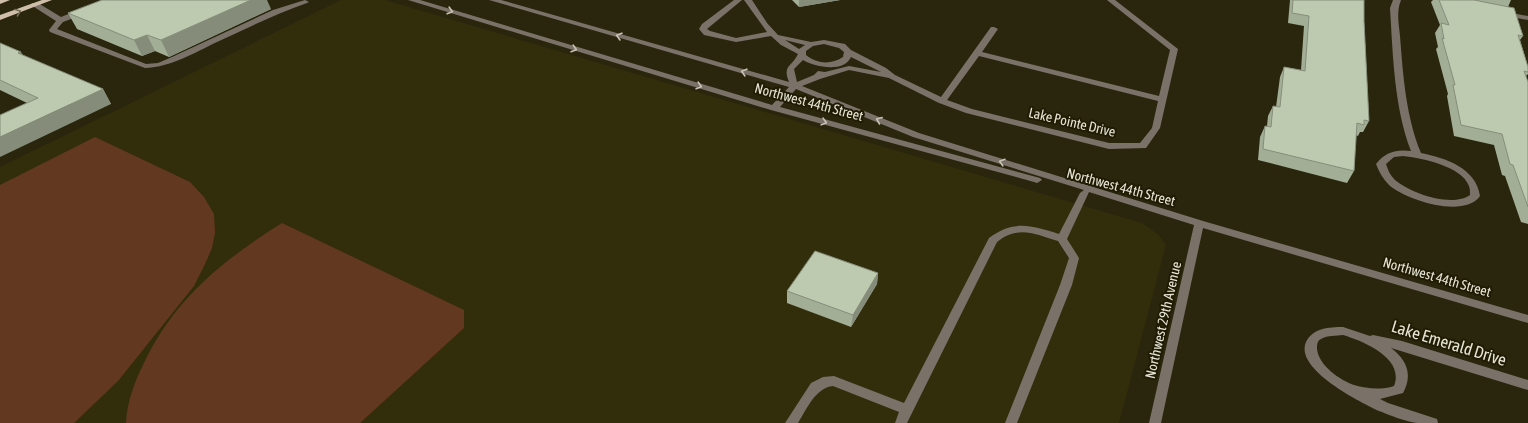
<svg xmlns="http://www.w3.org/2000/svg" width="1528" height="423" font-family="'Asap Condensed',sans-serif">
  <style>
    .built { fill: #322d0b }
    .green { fill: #623821 }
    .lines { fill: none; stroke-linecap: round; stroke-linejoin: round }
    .minor { fill: #7a7268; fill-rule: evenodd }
    .major { fill: #cfbfaa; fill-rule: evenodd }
    .wall { fill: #a3ae96 }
    .shaded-wall { fill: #858d7a }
    .building { fill: #becaaf; stroke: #858d7a }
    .oneway { stroke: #c6c2b4 }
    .oneway2 { stroke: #786e57 }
    .labels { text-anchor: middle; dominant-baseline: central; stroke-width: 4; stroke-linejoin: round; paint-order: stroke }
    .street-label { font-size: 14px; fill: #e6e4d5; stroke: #201c04 }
    .near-street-label { font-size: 17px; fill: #e6e4d5; stroke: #201c04 }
  </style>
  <rect width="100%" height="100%" fill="#2a260d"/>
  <!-- built -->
  <path class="built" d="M 341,0 L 385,0 L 1142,223 L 1159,235 L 1166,245 L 1119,423 L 0,423 L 0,167 Z"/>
  <!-- green -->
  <g class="green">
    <path d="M 95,137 L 190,182 L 204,197 L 214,214 L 215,233 L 212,248 L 205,264 L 194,286 L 118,381 L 74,423 L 0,423 L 0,185 Z"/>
    <path d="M 282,223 L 464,310 L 464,328 L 360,423 L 126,423 C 127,403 134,383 143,365 C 173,300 223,260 282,223 Z"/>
  </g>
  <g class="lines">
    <!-- minor -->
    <g class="minor">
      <path d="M 305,0 L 309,2 L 307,3 C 276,14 247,28 217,42 C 194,53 171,67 145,68 L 50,32 L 49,30 L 56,21 L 31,5 L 32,3 L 38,3 L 61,17 L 78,10 L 84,10 L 84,14 L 63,22 L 57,29 L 146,64 L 158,63 L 172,57 L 273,10 Z"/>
      <path d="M 408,0 L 420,0 L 772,105 L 789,87 L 489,0 L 501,0 L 789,82 C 782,65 792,67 798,54 L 781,45 L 771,36 L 736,42 L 704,35 L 699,29 L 702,24 L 734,0 L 742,0 L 707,29 L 710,31 L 736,38 L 767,32 L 744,0 L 752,0 L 767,23 L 778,35 L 811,42 L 824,40 L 845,44 L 851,50 L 886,68 L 895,75 L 941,97 L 991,27 L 994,27 L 998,29 L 982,52 L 1159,96 L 1170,50 L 1107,0 L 1115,0 L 1178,49 L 1160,128 L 1146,148 L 1109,149 L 966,113 L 939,103 L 889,78 L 849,70 L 820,79 L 802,86 L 919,133 L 1203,221 L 1528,315 L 1528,323 L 1203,228 L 1161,423 L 1149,423 L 1194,225 L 1089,192 L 1067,239 L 1079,258 L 1072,285 L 1017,423 L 1005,423 L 1060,285 L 1069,258 L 1058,241 C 1034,234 1019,225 997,242 L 907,423 L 895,423 L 899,412 L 833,386 C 815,388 807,409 798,423 L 785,423 L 811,383 L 823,377 L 834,376 L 904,403 L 989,238 C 1014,219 1032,226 1059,234 L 1080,193 L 1084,190 L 913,137 L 796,89 L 780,107 L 1040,178 L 1042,180 L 1037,183 L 1034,182 L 771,110 ZM 785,40 L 805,45 L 799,49 ZM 824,44 L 839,48 L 844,52 L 843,57 C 831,65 817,64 806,55 L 806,51 L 813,46 ZM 979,56 L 1158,101 L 1152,128 L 1140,143 L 1109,143 L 972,109 L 947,100 ZM 851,57 L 881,72 L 849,66 L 825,72 L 818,71 L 814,75 L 797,82 L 794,69 L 803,60 C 815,67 844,73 851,57 Z"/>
      <path d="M 1393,0 L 1401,0 C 1396,12 1399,24 1400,36 C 1403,75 1406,117 1421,153 C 1446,158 1476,168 1480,196 C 1464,219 1406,200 1389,185 C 1383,179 1379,172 1376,164 C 1385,152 1397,149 1411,151 C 1394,107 1393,55 1390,8 ZM 1403,156 C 1421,158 1462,166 1469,186 C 1470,189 1470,192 1470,195 C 1452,208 1410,193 1395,180 C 1390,175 1388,170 1386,164 L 1394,157 Z"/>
      <path d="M 1501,11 L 1528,16 L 1528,20 L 1501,15 Z"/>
      <path d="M 1343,327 L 1370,336 L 1373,335 L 1402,341 L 1528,380 L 1528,390 L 1391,348 C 1407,360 1413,375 1403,393 L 1380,399 L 1388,403 L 1437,419 L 1438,423 C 1431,423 1424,423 1417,423 C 1407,422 1389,415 1379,411 C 1360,402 1294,369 1306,342 C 1313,328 1329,327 1343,327 ZM 1343,335 C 1363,341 1405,358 1394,386 C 1382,390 1367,389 1354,385 C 1340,380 1319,366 1317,349 C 1317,345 1317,341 1321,339 C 1328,335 1336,336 1343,335 Z"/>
    </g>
    <!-- major -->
    <g class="major">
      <path d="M 0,0 L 10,0 L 0,4 Z"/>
      <path d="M 42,0 L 52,0 L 0,20 L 0,15 Z"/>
    </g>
  </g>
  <!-- wall -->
  <g class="wall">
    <path d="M 792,0 L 840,0 L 799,7 Z"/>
    <path d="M 1290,0 L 1364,0 L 1364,21 L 1369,121 L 1363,132 L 1360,132 L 1358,136 L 1356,135 L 1354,171 L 1347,183 L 1258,160 L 1260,137 L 1265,126 L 1267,126 L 1268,116 L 1273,106 L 1276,107 L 1280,77 L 1284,67 L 1301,70 L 1304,26 L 1288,23 Z"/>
    <path d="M 1433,0 L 1511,0 L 1508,7 L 1523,36 L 1520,40 L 1528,67 L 1528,74 L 1526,76 L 1528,82 L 1528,224 L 1521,222 L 1505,176 L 1502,175 L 1494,145 L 1454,136 L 1447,96 L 1448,94 L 1436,49 L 1438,47 L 1435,33 L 1440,25 L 1431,2 Z"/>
    <path d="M 271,9 L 169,57 L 155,51 L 142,56 L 77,29 L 68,13 Z"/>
    <path d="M 0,43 L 24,56 L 103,89 L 111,104 L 27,103 L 0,90 Z"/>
    <path d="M 878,273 L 877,284 L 851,327 L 787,303 L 787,291 Z"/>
  </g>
  <!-- shaded-wall -->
  <g class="shaded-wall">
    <path d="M 251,0 L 267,0 L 271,9 L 169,57 L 161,40 Z"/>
    <path d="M 799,0 L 840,0 L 799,7 Z"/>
    <path d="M 147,35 L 155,51 L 142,56 L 134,40 Z"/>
    <path d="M 21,52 L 30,66 L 18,53 Z"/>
    <path d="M 103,89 L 111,104 L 0,157 L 0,137 Z"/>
    <path d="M 878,273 L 877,284 L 851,327 L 853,315 Z"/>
  </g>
  <!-- building -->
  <g class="building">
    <path d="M 102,0 L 251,0 L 161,40 L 147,35 L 134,40 L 68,13 Z"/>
    <path d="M 1293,0 L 1364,0 L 1364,21 L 1369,121 L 1364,120 L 1364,125 L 1357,123 L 1354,171 L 1263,149 L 1265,126 L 1271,127 L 1273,106 L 1280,107 L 1284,67 L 1305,71 L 1309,16 L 1292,13 Z"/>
    <path d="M 1439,0 L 1474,0 L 1514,8 L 1523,36 L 1518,35 L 1528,67 L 1528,72 L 1524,71 L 1528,82 L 1528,207 L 1513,165 L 1510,164 L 1502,134 L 1461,125 L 1453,85 L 1455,85 L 1442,38 L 1444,39 L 1441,23 L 1449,25 Z"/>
    <path d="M 0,43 L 21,52 L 18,53 L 103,89 L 0,137 L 0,115 L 38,98 L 0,80 Z"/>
    <path d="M 815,251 L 878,273 L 853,315 L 787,291 Z"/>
  </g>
  <!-- one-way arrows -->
  <defs><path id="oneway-chevron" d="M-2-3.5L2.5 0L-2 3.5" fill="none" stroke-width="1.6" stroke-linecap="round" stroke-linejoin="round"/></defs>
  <g class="oneway">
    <use href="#oneway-chevron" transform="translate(450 11) rotate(17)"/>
    <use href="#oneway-chevron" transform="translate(619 36) rotate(-164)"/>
    <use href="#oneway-chevron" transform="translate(574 49) rotate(17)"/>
    <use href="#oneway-chevron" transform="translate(744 72) rotate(-164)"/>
    <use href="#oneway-chevron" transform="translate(699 86) rotate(17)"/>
    <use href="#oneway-chevron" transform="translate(879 120) rotate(-158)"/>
    <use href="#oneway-chevron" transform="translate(824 122) rotate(15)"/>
    <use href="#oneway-chevron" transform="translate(1002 162) rotate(-163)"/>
  </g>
  <use class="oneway2" href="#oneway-chevron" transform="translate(18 12) rotate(-21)"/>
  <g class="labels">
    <!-- street labels -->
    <g class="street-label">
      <text transform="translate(809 102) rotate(15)">Northwest 44th Street</text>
      <text transform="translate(1072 122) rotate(13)">Lake Pointe Drive</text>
      <text transform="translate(1121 187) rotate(15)">Northwest 44th Street</text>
      <text transform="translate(1437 277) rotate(16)">Northwest 44th Street</text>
      <text transform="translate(1163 320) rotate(-77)">Northwest 29th Avenue</text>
    </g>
    <!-- near-street labels -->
    <g class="near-street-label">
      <text transform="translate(1449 343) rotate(17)">Lake Emerald Drive</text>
    </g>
  </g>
</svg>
